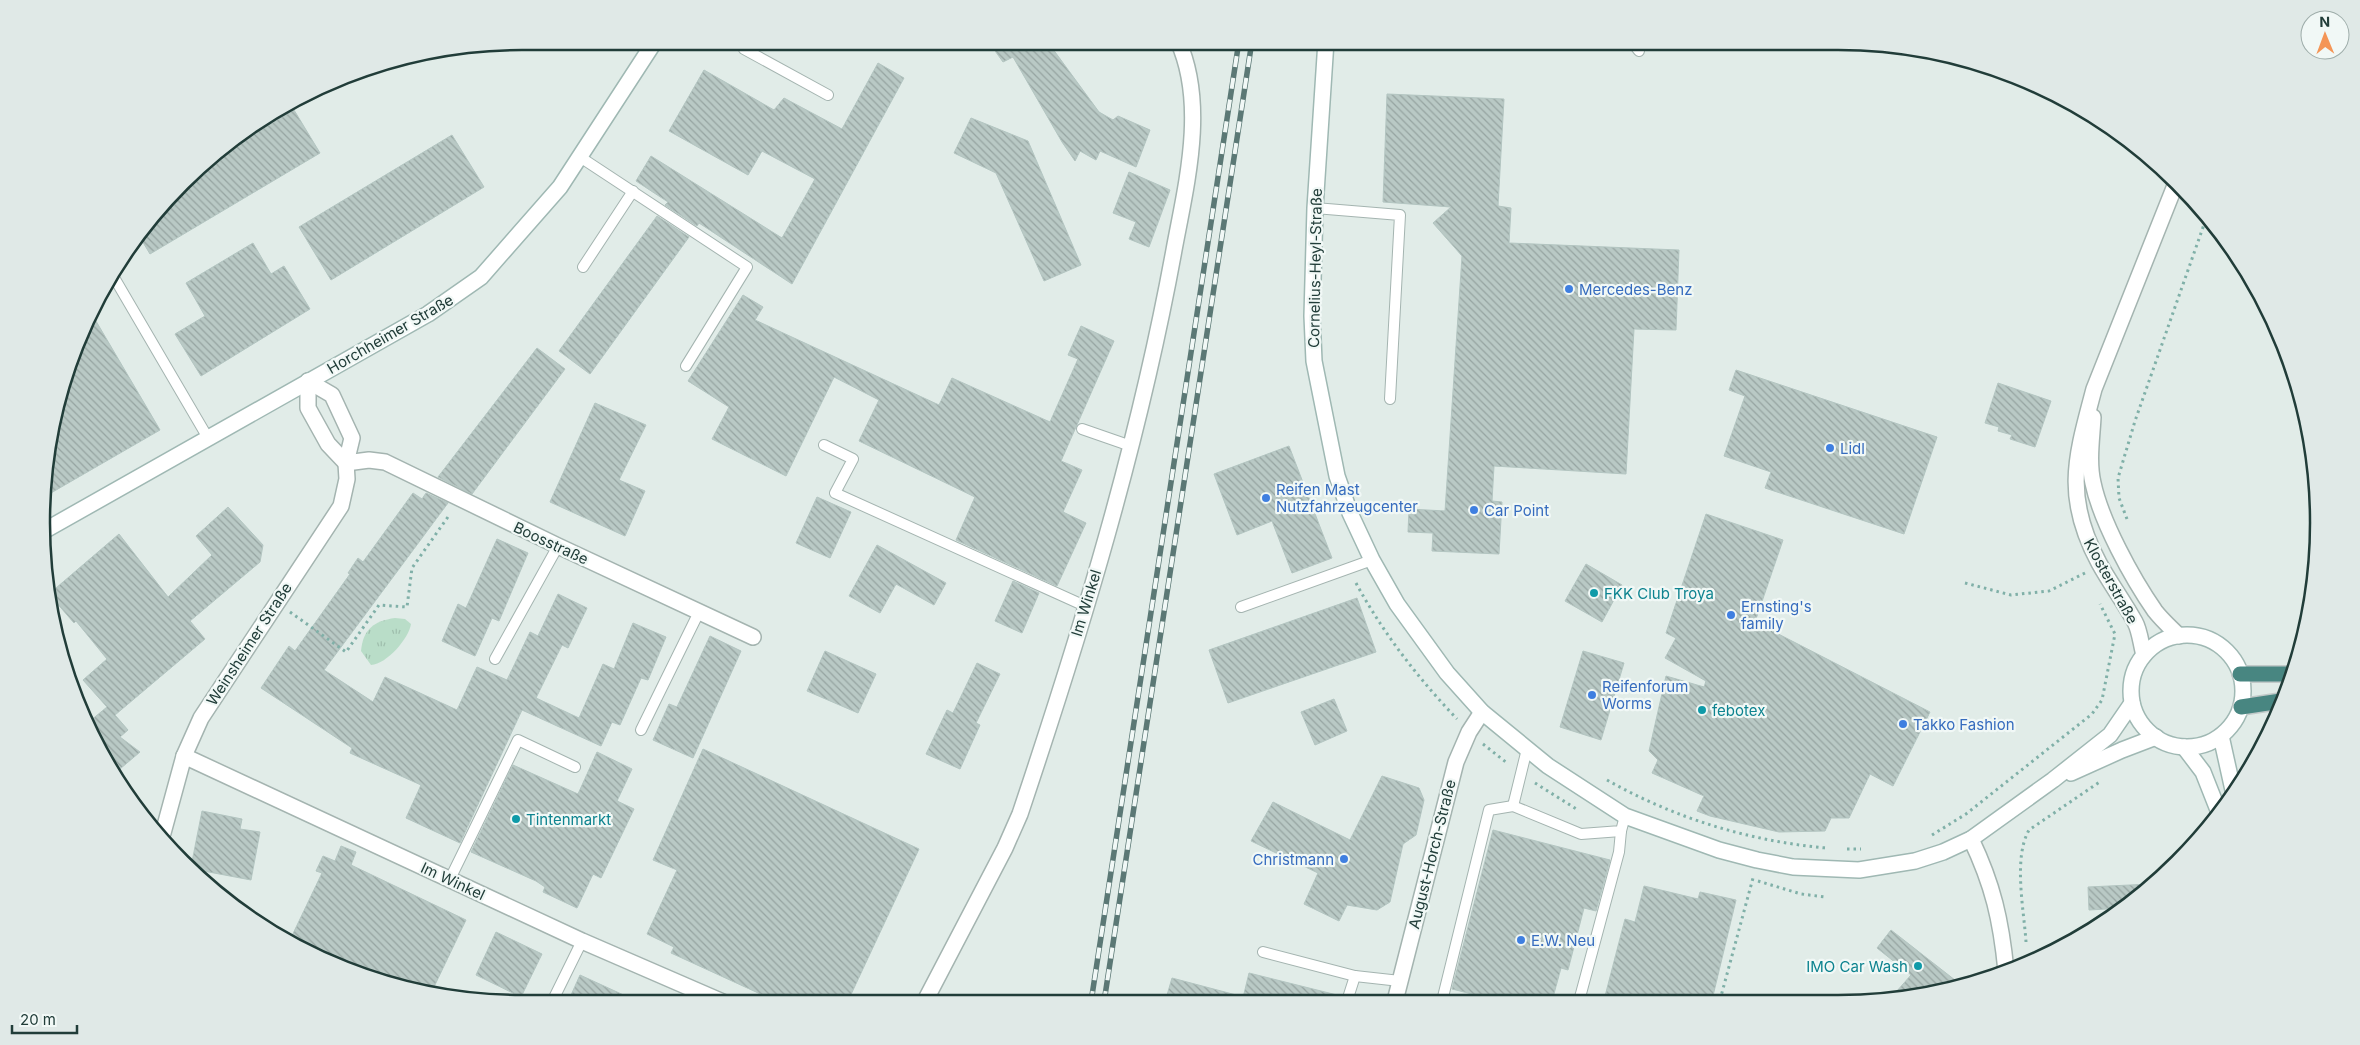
<svg xmlns="http://www.w3.org/2000/svg" width="2360" height="1045" font-family="Inter,sans-serif">
  <style>
    .park { fill: url(#park-tufts) }
    .building { fill: url(#building-back-hatch); stroke: #b3c5c1 }
    .lines { fill: none; stroke-linecap: round; stroke-linejoin: round }
    .service-casing { stroke: #a4b4b0; stroke-width: 12 }
    .minor-casing { stroke: #a4b4b0; stroke-width: 18 }
    .tertiary-casing { stroke: #a4b4b0; stroke-width: 18 }
    .secondary-casing { stroke: #9fb8b3; stroke-width: 18 }
    .trunk-casing { stroke: #c1c9c8; stroke-width: 18 }
    .path { stroke: #80b0a8; stroke-width: 3; stroke-dasharray: 2.5 4; stroke-linecap: butt }
    .service { stroke: #fff; stroke-width: 10 }
    .minor { stroke: #fff; stroke-width: 15 }
    .tertiary { stroke: #fff; stroke-width: 15 }
    .secondary { stroke: #fff; stroke-width: 15 }
    .trunk { stroke: #488681; stroke-width: 15 }
    .rail-casing { stroke: #5b7875; stroke-width: 5.5 }
    .rail { stroke: #f1f8f6; stroke-width: 4; stroke-dasharray: 11; stroke-linecap: butt }
    .shop-dot { fill: #3f7fe0; stroke: #f1f8f6; stroke-width: 2 }
    .culture-dot { fill: #0f9aa8; stroke: #f1f8f6; stroke-width: 2 }
    .labels { text-anchor: middle; dominant-baseline: central; stroke-width: 4.5; stroke-linejoin: round; paint-order: stroke }
    .street-label { font-size: 15px; fill: #213d39; stroke: #f1f8f6 }
    .shop-label { font-size: 15px; fill: #366cbe; stroke: #f1f8f6; text-anchor: start }
    .culture-label { font-size: 15px; fill: #0d838f; stroke: #f1f8f6; text-anchor: start }
    .rim { fill: none; stroke: #213d39; stroke-width: 2.5 }
  </style>
  <defs>
    <pattern id="park-tufts" width="24" height="20" patternUnits="userSpaceOnUse" patternTransform="scale(1.25)"><rect width="24" height="20" fill="#b9ddc8"/><path d="M3 7l-1-3M5 7V3M7 7l1-3M15 17l-1-3M17 17v-4M19 17l1-3" fill="none" stroke="#9fbfad"/></pattern>
    <pattern id="building-back-hatch" width="6" height="6" patternUnits="userSpaceOnUse" patternTransform="scale(1.25)"><rect width="6" height="6" fill="#b9c9c5"/><path d="M-1 5l2 2M0 0l6 6M5-1l2 2" fill="none" stroke="#96a4a1"/></pattern>
  </defs>
  <rect width="100%" height="100%" fill="#e1ece8"/>
  <!-- park -->
  <path class="park" d="M 395,618 L 405,619 L 411,624 C 409,638 387,664 371,665 L 361,651 C 363,629 374,621 395,618 Z"/>
  <!-- building -->
  <g class="building">
    <path d="M 988,41 L 1047,41 L 1099,112 L 1113,120 L 1118,116 L 1150,130 L 1136,167 L 1100,151 L 1096,160 L 1080,151 L 1075,161 L 1062,142 L 1013,57 L 1003,62 Z"/>
    <path d="M 878,63 L 904,78 L 792,284 L 699,223 L 697,226 L 665,205 L 668,202 L 636,181 L 651,156 L 782,238 L 815,179 L 762,151 L 748,175 L 669,131 L 704,70 L 774,110 L 784,98 L 842,129 Z"/>
    <path d="M 1387,94 L 1504,99 L 1498,206 L 1511,208 L 1509,243 L 1679,250 L 1676,330 L 1634,329 L 1626,474 L 1494,466 L 1492,501 L 1502,502 L 1499,554 L 1432,551 L 1433,533 L 1408,532 L 1409,509 L 1445,511 L 1462,256 L 1433,223 L 1451,207 L 1383,202 Z"/>
    <path d="M 294,110 L 320,153 L 150,254 L 141,239 L 205,160 L 228,144 L 230,148 Z"/>
    <path d="M 971,118 L 1028,141 L 1081,265 L 1044,281 L 996,173 L 954,153 Z"/>
    <path d="M 452,135 L 484,187 L 331,280 L 299,227 Z"/>
    <path d="M 1129,172 L 1170,190 L 1149,247 L 1129,239 L 1136,222 L 1113,213 Z"/>
    <path d="M 657,216 L 689,237 L 590,374 L 559,351 Z"/>
    <path d="M 253,243 L 271,274 L 284,266 L 310,309 L 201,376 L 175,334 L 205,316 L 186,283 Z"/>
    <path d="M 743,295 L 763,307 L 755,320 L 939,405 L 952,378 L 1050,422 L 1078,359 L 1068,355 L 1081,326 L 1114,341 L 1061,461 L 1082,470 L 1063,512 L 1086,523 L 1057,586 L 956,540 L 975,497 L 859,441 L 879,400 L 834,377 L 786,476 L 712,439 L 729,407 L 688,381 Z"/>
    <path d="M 93,316 L 160,430 L 44,497 L 50,429 Z"/>
    <path d="M 537,348 L 565,369 L 472,494 L 438,477 Z"/>
    <path d="M 1736,370 L 1937,437 L 1904,534 L 1765,488 L 1771,472 L 1724,456 L 1745,396 L 1729,390 Z"/>
    <path d="M 1998,383 L 2051,401 L 2035,447 L 2010,439 L 2012,435 L 1998,431 L 1999,427 L 1985,423 Z"/>
    <path d="M 595,403 L 646,425 L 619,480 L 645,491 L 625,536 L 550,502 Z"/>
    <path d="M 1289,446 L 1332,558 L 1292,573 L 1272,521 L 1237,535 L 1214,474 Z"/>
    <path d="M 413,493 L 422,499 L 426,493 L 448,503 L 324,670 L 373,702 L 385,677 L 457,710 L 477,667 L 507,680 L 530,632 L 538,636 L 558,594 L 587,608 L 568,648 L 562,645 L 536,698 L 579,718 L 603,664 L 614,669 L 633,623 L 666,637 L 648,680 L 641,678 L 620,725 L 612,722 L 601,746 L 522,710 L 460,843 L 406,818 L 421,785 L 350,753 L 352,748 L 261,688 L 289,646 L 295,651 L 350,574 L 348,573 L 358,558 L 363,562 Z"/>
    <path d="M 817,497 L 851,512 L 830,558 L 796,543 Z"/>
    <path d="M 228,507 L 263,545 L 260,562 L 190,621 L 205,639 L 115,715 L 128,730 L 120,737 L 140,752 L 114,774 L 106,763 L 90,721 L 107,707 L 83,680 L 107,659 L 76,621 L 74,623 L 49,594 L 119,534 L 168,597 L 212,555 L 196,536 Z"/>
    <path d="M 1706,514 L 1783,540 L 1755,622 L 1930,712 L 1893,786 L 1870,774 L 1849,818 L 1831,818 L 1825,831 L 1779,832 L 1710,816 L 1697,811 L 1704,796 L 1652,773 L 1658,760 L 1649,751 L 1666,676 L 1704,687 L 1706,681 L 1665,658 L 1676,638 L 1666,633 Z"/>
    <path d="M 497,539 L 528,553 L 499,621 L 492,618 L 475,656 L 442,641 L 458,604 L 466,608 Z"/>
    <path d="M 877,545 L 946,583 L 934,605 L 896,584 L 880,613 L 849,596 Z"/>
    <path d="M 1586,564 L 1622,585 L 1602,622 L 1565,601 Z"/>
    <path d="M 1013,581 L 1039,593 L 1022,633 L 995,621 Z"/>
    <path d="M 1357,598 L 1376,652 L 1228,703 L 1209,650 Z"/>
    <path d="M 710,636 L 741,651 L 693,758 L 653,740 L 669,704 L 677,707 Z"/>
    <path d="M 825,651 L 876,674 L 858,713 L 807,691 Z"/>
    <path d="M 1583,651 L 1624,663 L 1601,740 L 1560,727 Z"/>
    <path d="M 977,663 L 1000,674 L 976,723 L 980,725 L 960,769 L 926,754 L 947,710 L 953,713 Z"/>
    <path d="M 1334,699 L 1347,731 L 1315,745 L 1301,712 Z"/>
    <path d="M 703,749 L 919,849 L 847,1003 L 780,1003 L 671,953 L 674,947 L 647,934 L 677,870 L 653,860 Z"/>
    <path d="M 597,752 L 632,769 L 617,801 L 634,809 L 601,878 L 593,874 L 577,908 L 543,892 L 545,887 L 536,881 L 471,852 L 513,765 L 578,794 Z"/>
    <path d="M 1382,776 L 1419,788 L 1424,800 L 1416,835 L 1403,844 L 1390,902 L 1377,910 L 1347,905 L 1339,921 L 1304,904 L 1318,873 L 1251,841 L 1273,802 L 1350,840 Z"/>
    <path d="M 202,811 L 242,819 L 240,829 L 260,832 L 251,880 L 193,869 L 191,867 Z"/>
    <path d="M 1493,830 L 1610,860 L 1596,911 L 1584,908 L 1568,970 L 1561,968 L 1552,1001 L 1500,1001 L 1452,989 Z"/>
    <path d="M 341,846 L 356,852 L 351,865 L 466,920 L 433,989 L 368,978 L 289,942 L 322,873 L 316,871 L 323,856 L 335,861 Z"/>
    <path d="M 2151,884 L 2124,908 L 2089,910 L 2088,887 Z"/>
    <path d="M 1644,886 L 1698,899 L 1700,892 L 1736,900 L 1712,1000 L 1604,1000 L 1625,919 L 1635,922 Z"/>
    <path d="M 1891,930 L 1960,984 L 1901,1000 L 1889,1000 L 1911,975 L 1877,948 Z"/>
    <path d="M 496,932 L 542,954 L 521,997 L 476,975 Z"/>
    <path d="M 1249,973 L 1337,995 L 1336,1001 L 1242,1002 Z"/>
    <path d="M 580,975 L 641,1003 L 567,1004 Z"/>
    <path d="M 1172,978 L 1240,996 L 1239,1002 L 1165,1002 Z"/>
  </g>
  <g class="lines">
    <defs>
      <g id="service">
        <path d="M 739,41 L 744,49 L 828,95"/>
        <path d="M 1631,41 L 1639,51"/>
        <path d="M 580,157 L 747,267 L 686,366"/>
        <path d="M 1315,208 L 1400,215 L 1390,399"/>
        <path d="M 583,267 L 633,191"/>
        <path d="M 112,274 L 208,438"/>
        <path d="M 1082,429 L 1131,446"/>
        <path d="M 824,445 L 853,459 L 835,493 L 1085,606"/>
        <path d="M 1241,607 L 1372,560"/>
        <path d="M 495,659 L 558,546"/>
        <path d="M 641,730 L 699,612"/>
        <path d="M 1527,749 L 1513,806 L 1581,834 L 1621,831 L 1625,816"/>
        <path d="M 450,879 L 518,740 L 575,767"/>
        <path d="M 1263,952 L 1355,976 L 1400,981"/>
        <path d="M 1347,1001 L 1355,976"/>
        <path d="M 1442,1001 L 1489,810 L 1513,806"/>
        <path d="M 1579,1001 L 1619,852 L 1621,831"/>
        <path d="M 551,1004 L 582,941"/>
      </g>
      <g id="minor">
        <path d="M 308,381 L 308,408 L 328,444 L 346,463"/>
        <path d="M 346,463 L 369,460 L 385,462 L 558,546 L 753,637"/>
        <path d="M 184,756 L 582,941 L 725,1003"/>
        <path d="M 163,833 L 184,756 L 201,718 L 341,506 L 347,479 L 346,463 L 352,438 L 332,395 L 308,381"/>
        <path d="M 1971,839 C 1993,885 2001,920 2006,971"/>
        <path d="M 1395,1001 L 1456,762 L 1469,732 L 1482,712"/>
        <path d="M 924,1003 L 1005,848 L 1020,814 C 1082,629 1139,442 1174,250 C 1186,185 1207,105 1178,41"/>
      </g>
      <g id="tertiary">
        <path d="M 2093,417 C 2092,438 2088,461 2093,483 C 2101,521 2132,578 2155,611 C 2162,620 2171,628 2179,636"/>
        <path d="M 2144,655 C 2141,645 2140,631 2135,622 C 2124,602 2110,583 2099,563 C 2063,496 2076,457 2094,389 L 2176,183"/>
      </g>
      <g id="secondary">
        <path d="M 1326,41 L 1315,208 L 1312,316 L 1314,361 L 1337,476 L 1350,513 L 1372,560 L 1397,604 L 1447,673 L 1482,712 L 1548,766 L 1625,816 L 1719,850 L 1757,860 L 1793,867 L 1859,870 L 1915,861 L 1943,852 L 1971,839 L 2053,780 L 2110,735 L 2132,703"/>
        <path d="M 42,532 L 428,314 L 481,277 L 560,187 L 655,41"/>
        <circle cx="2187" cy="691" r="56"/>
        <path d="M 2221,736 L 2233,790"/>
        <path d="M 2184,747 L 2203,772 L 2220,815"/>
        <path d="M 2071,773 L 2122,750 L 2156,737"/>
      </g>
      <g id="trunk">
        <path d="M 2240,674 L 2294,674"/>
        <path d="M 2241,707 L 2281,701"/>
      </g>
    </defs>
    <!-- service casing -->
    <use href="#service" class="service-casing"/>
    <!-- minor casing -->
    <use href="#minor" class="minor-casing"/>
    <!-- tertiary casing -->
    <use href="#tertiary" class="tertiary-casing"/>
    <!-- secondary casing -->
    <use href="#secondary" class="secondary-casing"/>
    <!-- trunk casing -->
    <use href="#trunk" class="trunk-casing"/>
    <!-- path -->
    <g class="path">
      <path d="M 2127,519 L 2119,498 L 2118,478 L 2135,421 L 2207,216"/>
      <path d="M 1356,583 C 1383,633 1418,678 1457,719"/>
      <path d="M 1965,583 L 2011,595 L 2049,591 L 2085,573"/>
      <path d="M 290,612 L 346,652 L 379,605 L 407,607 L 412,568 L 450,514"/>
      <path d="M 1483,744 L 1507,763"/>
      <path d="M 1607,780 C 1674,818 1749,841 1826,848"/>
      <path d="M 1535,783 L 1578,810"/>
      <path d="M 1932,835 L 1966,814 L 2092,714 L 2102,700 L 2115,634 L 2100,604"/>
      <path d="M 1847,849 L 1861,849"/>
      <path d="M 1758,881 L 1801,894 L 1826,897"/>
      <path d="M 2026,942 C 2024,910 2013,858 2029,830 L 2101,781"/>
      <path d="M 1720,1000 L 1753,878"/>
    </g>
    <!-- service -->
    <use href="#service" class="service"/>
    <!-- minor -->
    <use href="#minor" class="minor"/>
    <!-- tertiary -->
    <use href="#tertiary" class="tertiary"/>
    <!-- secondary -->
    <use href="#secondary" class="secondary"/>
    <!-- trunk -->
    <use href="#trunk" class="trunk"/>
    <defs>
      <g id="rail">
        <path d="M 1091,1002 L 1239,41"/>
        <path d="M 1104,1002 L 1252,41"/>
      </g>
    </defs>
    <!-- rail casing -->
    <use href="#rail" class="rail-casing"/>
    <!-- rail -->
    <use href="#rail" class="rail"/>
  </g>
  <!-- markers -->
  <g class="shop-dot">
    <circle cx="1569" cy="289" r="5"/>
    <circle cx="1830" cy="448" r="5"/>
    <circle cx="1266" cy="498" r="5"/>
    <circle cx="1474" cy="510" r="5"/>
    <circle cx="1731" cy="615" r="5"/>
    <circle cx="1592" cy="695" r="5"/>
    <circle cx="1903" cy="724" r="5"/>
    <circle cx="1344" cy="859" r="5"/>
    <circle cx="1521" cy="940" r="5"/>
  </g>
  <g class="culture-dot">
    <circle cx="1594" cy="593" r="5"/>
    <circle cx="1702" cy="710" r="5"/>
    <circle cx="516" cy="819" r="5"/>
    <circle cx="1918" cy="966" r="5"/>
  </g>
  <g class="labels">
    <!-- street labels -->
    <g class="street-label">
      <text transform="translate(1315 268) rotate(-89)">Cornelius-Heyl-Straße</text>
      <text transform="translate(390 334) rotate(-30)">Horchheimer Straße</text>
      <text transform="translate(551 543) rotate(25)">Boosstraße</text>
      <text transform="translate(2111 581) rotate(61)">Klosterstraße</text>
      <text transform="translate(1086 603) rotate(-73)">Im Winkel</text>
      <text transform="translate(249 644) rotate(-57)">Weinsheimer Straße</text>
      <text transform="translate(1432 854) rotate(-76)">August-Horch-Straße</text>
      <text transform="translate(453 881) rotate(25)">Im Winkel</text>
    </g>
    <!-- shop labels -->
    <g class="shop-label">
      <text x="1579" y="289">Mercedes-Benz</text>
      <text x="1840" y="448">Lidl</text>
      <text x="1276" y="489">Reifen Mast<tspan x="1276" dy="17">Nutzfahrzeugcenter</tspan></text>
      <text x="1484" y="510">Car Point</text>
      <text x="1741" y="606">Ernsting's<tspan x="1741" dy="17">family</tspan></text>
      <text x="1602" y="686">Reifenforum<tspan x="1602" dy="17">Worms</tspan></text>
      <text x="1913" y="724">Takko Fashion</text>
      <text x="1334" y="859" text-anchor="end">Christmann</text>
      <text x="1531" y="940">E.W. Neu</text>
    </g>
    <!-- culture labels -->
    <g class="culture-label">
      <text x="1604" y="593">FKK Club Troya</text>
      <text x="1712" y="710">febotex</text>
      <text x="526" y="819">Tintenmarkt</text>
      <text x="1908" y="966" text-anchor="end">IMO Car Wash</text>
    </g>
  </g>
  <!-- crop -->
  <path d="M0 0H2360V1045H0ZM522 50H1838A472 472 0 0 1 2310 522V523A472 472 0 0 1 1838 995H522A472 472 0 0 1 50 523V522A472 472 0 0 1 522 50Z" fill="#e0e9e7" fill-rule="evenodd"/>
  <path class="rim" d="M522 50H1838A472 472 0 0 1 2310 522V523A472 472 0 0 1 1838 995H522A472 472 0 0 1 50 523V522A472 472 0 0 1 522 50Z"/>
  <!-- north arrow -->
  <g transform="translate(2325 35) rotate(359)"><circle r="24" fill="#f1f8f6" stroke="#9eadaa"/>
  <path d="M0-4L9 19L0 12L-9 19Z" fill="#f49556"/>
  <text y="-8" font-size="14" font-weight="bold" text-anchor="middle" fill="#213d39">N</text>
  </g>
  <!-- scale -->
  <path d="M12 1025v8h65v-8" fill="none" stroke="#213d39" stroke-width="2.5"/>
  <text x="20" y="1025" font-size="15" fill="#213d39" stroke="#f1f8f6" stroke-width="4" paint-order="stroke">20 m</text>
</svg>
